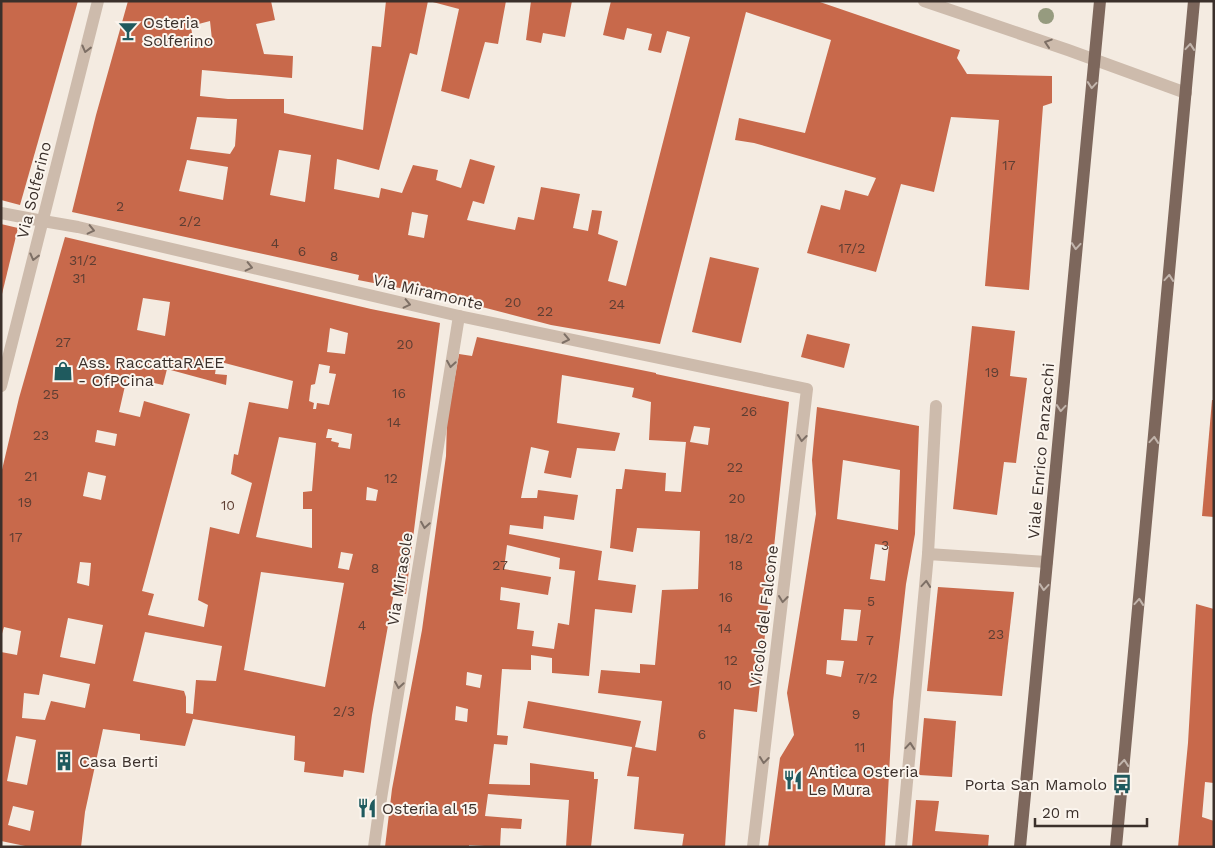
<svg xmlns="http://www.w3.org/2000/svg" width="1215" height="848" font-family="'Work Sans',sans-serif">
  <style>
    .building { fill: #c8694b; fill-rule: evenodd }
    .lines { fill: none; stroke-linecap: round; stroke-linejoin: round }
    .service { stroke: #cdbbac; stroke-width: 12 }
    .pedestrian { stroke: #cdbbac; stroke-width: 12 }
    .minor { stroke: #cdbbac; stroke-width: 12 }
    .primary { stroke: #7d675c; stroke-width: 12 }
    .tree { fill: #969b7f }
    .oneway { stroke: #7d6f65 }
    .oneway2 { stroke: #c2b5ac }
    .labels { text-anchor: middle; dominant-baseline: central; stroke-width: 4; stroke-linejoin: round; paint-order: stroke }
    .number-label { font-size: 14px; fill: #5e3e33 }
    .poi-label { font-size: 16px; fill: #3b302b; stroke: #fbf5ee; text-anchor: start }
    .street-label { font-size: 16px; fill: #3b302b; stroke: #fbf5ee }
  </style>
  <rect width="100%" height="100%" fill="#f4ebe1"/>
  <!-- building -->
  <g class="building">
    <path d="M 1,1 L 78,1 L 20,205 L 1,200 Z"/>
    <path d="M 128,1 L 271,1 L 275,20 L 256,24 L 264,54 L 293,56 L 292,78 L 202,70 L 200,96 L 228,99 L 284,99 L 284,113 L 363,130 L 372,46 L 381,47 L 386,1 L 428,1 L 417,55 L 410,53 L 379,170 L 337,159 L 334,189 L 379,198 L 381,188 L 402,193 L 413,165 L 438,170 L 436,180 L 461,188 L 470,159 L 495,166 L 484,204 L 473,201 L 467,220 L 515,230 L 518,217 L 534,220 L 541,187 L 580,194 L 573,228 L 588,231 L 592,210 L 602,211 L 598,234 L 618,241 L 608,281 L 626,286 L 690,37 L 667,31 L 661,53 L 648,50 L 652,34 L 627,28 L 624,40 L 603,35 L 611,1 L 817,1 L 960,50 L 957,58 L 967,74 L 1052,76 L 1052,103 L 1043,106 L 1029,290 L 985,286 L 999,120 L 951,117 L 934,192 L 901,184 L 876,272 L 807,253 L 821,205 L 840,210 L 845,190 L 868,196 L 876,178 L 754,143 L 735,140 L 739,118 L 805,133 L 831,40 L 746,12 L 660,344 L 551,325 L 436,295 L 358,280 L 359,275 L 72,212 L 96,115 ZM 210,21 L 212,40 L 193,41 L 191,26 ZM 197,117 L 237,119 L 235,146 L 230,154 L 190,149 ZM 279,150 L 311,155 L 305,202 L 270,195 ZM 187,160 L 228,167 L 223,200 L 179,191 ZM 412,212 L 428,215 L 424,238 L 408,235 Z"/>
    <path d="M 429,1 L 506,1 L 498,44 L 485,42 L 469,99 L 441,91 L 459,9 Z"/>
    <path d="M 531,1 L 572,1 L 565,37 L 543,33 L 541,43 L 526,40 Z"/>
    <path d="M 1,224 L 18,228 L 2,294 L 1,294 Z"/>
    <path d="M 65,237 L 371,309 L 440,323 L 406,594 L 394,592 L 372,715 L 364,773 L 344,770 L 343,777 L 304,772 L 305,762 L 294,760 L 295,736 L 193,719 L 185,746 L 140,740 L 140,734 L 103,729 L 85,812 L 81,847 L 30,847 L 1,841 L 1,652 L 17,655 L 21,631 L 4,627 L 1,637 L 1,474 L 19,398 ZM 143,298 L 170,302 L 165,336 L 137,330 ZM 330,328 L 348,333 L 345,354 L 327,352 ZM 217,361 L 293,381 L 288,409 L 249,402 L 238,455 L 234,454 L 231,474 L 252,483 L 239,534 L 210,527 L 198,600 L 208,605 L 204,627 L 148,615 L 154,594 L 142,591 L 190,414 L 144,401 L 140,417 L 119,412 L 127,377 L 163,385 L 167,369 L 226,385 L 227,375 L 215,374 ZM 319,364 L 330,366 L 329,373 L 336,374 L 329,405 L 317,403 L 316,409 L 313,409 L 314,403 L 309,401 L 311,385 L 315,384 ZM 328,429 L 352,434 L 350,449 L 338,447 L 339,443 L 331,441 L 332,438 L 326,438 ZM 97,430 L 117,434 L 115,446 L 95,442 ZM 279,437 L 316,443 L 312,491 L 303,492 L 303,509 L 312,509 L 312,548 L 256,537 ZM 88,472 L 106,476 L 101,500 L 83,496 ZM 367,487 L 378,490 L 376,501 L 366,500 ZM 341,552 L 353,554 L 349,570 L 338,568 ZM 80,562 L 91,563 L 89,586 L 77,583 ZM 261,572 L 344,583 L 325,687 L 244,670 ZM 68,618 L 103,625 L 95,664 L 60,657 ZM 145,632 L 222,646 L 216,681 L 196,680 L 193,714 L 186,713 L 186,697 L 184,691 L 133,681 ZM 43,674 L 90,684 L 85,708 L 51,701 L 45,720 L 22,718 L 24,693 L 39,695 ZM 16,736 L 36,740 L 27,785 L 7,781 ZM 13,806 L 34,811 L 30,831 L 8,825 Z"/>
    <path d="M 710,257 L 759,268 L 741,343 L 692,332 Z"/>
    <path d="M 972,326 L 1015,331 L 1010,376 L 1027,378 L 1016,463 L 1004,462 L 997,515 L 953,509 Z"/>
    <path d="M 807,334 L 850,344 L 844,368 L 801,357 Z"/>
    <path d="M 477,337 L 656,373 L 656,374 L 789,402 L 757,712 L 734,709 L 725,847 L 682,847 L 684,834 L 634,829 L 639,777 L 627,776 L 632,747 L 523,728 L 528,701 L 641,721 L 635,747 L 656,751 L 662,701 L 598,693 L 601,670 L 640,673 L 640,664 L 655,665 L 662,590 L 698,589 L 700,531 L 637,528 L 633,552 L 610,548 L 616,489 L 622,489 L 625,469 L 666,473 L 665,491 L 681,492 L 686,442 L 649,440 L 651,402 L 632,397 L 634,388 L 562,375 L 557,423 L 620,433 L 615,451 L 577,448 L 571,478 L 544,473 L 549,451 L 531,447 L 521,498 L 537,498 L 538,490 L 578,495 L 574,520 L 544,516 L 543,529 L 510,525 L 509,534 L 602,551 L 598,580 L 636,585 L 632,613 L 595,609 L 589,676 L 552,673 L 552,658 L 531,655 L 531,670 L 502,669 L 497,735 L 508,736 L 507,745 L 494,744 L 489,784 L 530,785 L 530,763 L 594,772 L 594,779 L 598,779 L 591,847 L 566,847 L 569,800 L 488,794 L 485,816 L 522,819 L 521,829 L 501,828 L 500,847 L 469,845 L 469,847 L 385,847 L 392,789 L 422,630 L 446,456 L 447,421 L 459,354 L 472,356 ZM 694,426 L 710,428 L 708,445 L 690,442 ZM 507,545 L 560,558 L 559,569 L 575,571 L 569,625 L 558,623 L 554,649 L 532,646 L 534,631 L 517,629 L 520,603 L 500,600 L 501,587 L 548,595 L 551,577 L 504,569 ZM 467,672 L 482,675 L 480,688 L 466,685 ZM 456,706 L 468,709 L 467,722 L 455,720 Z"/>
    <path d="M 1212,400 L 1214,400 L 1214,517 L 1202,516 Z"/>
    <path d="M 817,407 L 919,426 L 915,534 L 906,584 L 893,701 L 885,847 L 768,847 L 780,758 L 794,735 L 787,693 L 816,514 L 812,460 ZM 843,460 L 900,470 L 898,530 L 837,519 ZM 875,544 L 889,546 L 885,581 L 870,579 ZM 844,609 L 861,610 L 857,641 L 841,640 ZM 827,660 L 844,661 L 841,677 L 826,674 Z"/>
    <path d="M 938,587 L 1014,592 L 1002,696 L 927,691 Z"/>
    <path d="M 1196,604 L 1214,609 L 1214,783 L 1205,782 L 1202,817 L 1214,821 L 1214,847 L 1178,847 L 1188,743 Z"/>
    <path d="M 924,718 L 956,721 L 952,777 L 919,775 Z"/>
    <path d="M 916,800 L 939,801 L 935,831 L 989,835 L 988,847 L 912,847 Z"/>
  </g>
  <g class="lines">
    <!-- service -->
    <g class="service">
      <path d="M 43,221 L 78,227 L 459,316 L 807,389 L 753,847"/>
      <path d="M 374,847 L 379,811 L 459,316"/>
    </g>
    <!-- pedestrian -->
    <path class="pedestrian" d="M 1,213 L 43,221"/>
    <!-- minor -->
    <g class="minor">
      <path d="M 924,1 L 1068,50 L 1186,93"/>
      <path d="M 1,386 L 98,1"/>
      <path d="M 928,554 L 936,406"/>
      <path d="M 901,847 L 928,554 L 1047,562"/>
    </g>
    <!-- primary -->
    <g class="primary">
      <path d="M 1020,847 L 1100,1"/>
      <path d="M 1116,847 L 1194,1"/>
    </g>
  </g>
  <!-- trees -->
  <circle class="tree" cx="1046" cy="16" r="8"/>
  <!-- one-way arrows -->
  <defs><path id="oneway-chevron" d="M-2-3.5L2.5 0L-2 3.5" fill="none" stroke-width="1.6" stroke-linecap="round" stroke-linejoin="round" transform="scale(1.25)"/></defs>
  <g class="oneway">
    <use href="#oneway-chevron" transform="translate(1048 43) rotate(-162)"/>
    <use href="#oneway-chevron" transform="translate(86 49) rotate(104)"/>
    <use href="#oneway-chevron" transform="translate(91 230) rotate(13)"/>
    <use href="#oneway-chevron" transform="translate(34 257) rotate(104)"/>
    <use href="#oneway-chevron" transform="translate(249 267) rotate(13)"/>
    <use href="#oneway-chevron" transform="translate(407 304) rotate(13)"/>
    <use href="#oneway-chevron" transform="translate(566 339) rotate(12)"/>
    <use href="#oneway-chevron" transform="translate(451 364) rotate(99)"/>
    <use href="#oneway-chevron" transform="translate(802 438) rotate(97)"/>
    <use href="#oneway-chevron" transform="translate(425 525) rotate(99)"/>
    <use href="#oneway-chevron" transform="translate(926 584) rotate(-85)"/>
    <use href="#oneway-chevron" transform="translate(783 599) rotate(97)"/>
    <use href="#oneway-chevron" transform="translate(399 685) rotate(99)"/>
    <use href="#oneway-chevron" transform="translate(910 746) rotate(-85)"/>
    <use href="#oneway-chevron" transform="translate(764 760) rotate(97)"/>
  </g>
  <g class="oneway2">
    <use href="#oneway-chevron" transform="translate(1190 47) rotate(-85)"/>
    <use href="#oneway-chevron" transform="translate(1092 85) rotate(95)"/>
    <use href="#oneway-chevron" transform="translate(1076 246) rotate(95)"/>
    <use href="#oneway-chevron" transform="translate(1169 278) rotate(-85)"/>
    <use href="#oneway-chevron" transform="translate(1061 408) rotate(95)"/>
    <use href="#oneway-chevron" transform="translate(1154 440) rotate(-85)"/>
    <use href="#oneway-chevron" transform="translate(1044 587) rotate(95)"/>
    <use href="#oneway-chevron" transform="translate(1139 602) rotate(-85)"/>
    <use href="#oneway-chevron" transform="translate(1124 763) rotate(-85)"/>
  </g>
  <!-- icons -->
  <defs>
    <symbol id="bar-bare" viewBox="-9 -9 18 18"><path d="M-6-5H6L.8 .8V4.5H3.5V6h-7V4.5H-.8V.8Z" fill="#1f5a5e" stroke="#fbf5ee" stroke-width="2.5" paint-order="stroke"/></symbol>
    <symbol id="shop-bare" viewBox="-9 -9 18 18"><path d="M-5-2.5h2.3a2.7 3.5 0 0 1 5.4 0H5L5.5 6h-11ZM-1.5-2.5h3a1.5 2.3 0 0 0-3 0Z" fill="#1f5a5e" stroke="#fbf5ee" stroke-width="2.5" paint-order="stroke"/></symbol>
    <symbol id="building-bare" viewBox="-9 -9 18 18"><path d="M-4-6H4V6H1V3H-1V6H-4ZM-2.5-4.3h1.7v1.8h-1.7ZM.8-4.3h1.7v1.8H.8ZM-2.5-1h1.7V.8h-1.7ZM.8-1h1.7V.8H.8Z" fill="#1f5a5e" stroke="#fbf5ee" stroke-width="2.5" paint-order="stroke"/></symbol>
    <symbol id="restaurant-bare" viewBox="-9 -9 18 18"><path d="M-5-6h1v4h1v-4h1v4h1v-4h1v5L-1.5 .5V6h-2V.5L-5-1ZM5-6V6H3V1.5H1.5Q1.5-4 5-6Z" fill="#1f5a5e" stroke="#fbf5ee" stroke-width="2.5" paint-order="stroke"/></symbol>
    <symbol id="bus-bare" viewBox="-9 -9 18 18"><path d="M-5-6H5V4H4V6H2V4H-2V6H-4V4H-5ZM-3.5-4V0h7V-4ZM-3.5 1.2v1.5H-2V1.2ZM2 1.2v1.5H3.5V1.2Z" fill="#1f5a5e" stroke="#fbf5ee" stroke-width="2.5" paint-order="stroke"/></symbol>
  </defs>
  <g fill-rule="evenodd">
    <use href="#bar-bare" x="114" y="17" width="28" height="28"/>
    <use href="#shop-bare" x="49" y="357" width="28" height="28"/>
    <use href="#building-bare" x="50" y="747" width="28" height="28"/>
    <use href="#restaurant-bare" x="779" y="766" width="28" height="28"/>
    <use href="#bus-bare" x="1108" y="770" width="28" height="28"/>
    <use href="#restaurant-bare" x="353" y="794" width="28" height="28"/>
  </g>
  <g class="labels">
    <!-- number labels -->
    <g class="number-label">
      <text x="1009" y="165">17</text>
      <text x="120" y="206">2</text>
      <text x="190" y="221">2/2</text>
      <text x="275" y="243">4</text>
      <text x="852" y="248">17/2</text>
      <text x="302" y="251">6</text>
      <text x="334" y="256">8</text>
      <text x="83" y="260">31/2</text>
      <text x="79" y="278">31</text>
      <text x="513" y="302">20</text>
      <text x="617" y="304">24</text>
      <text x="545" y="311">22</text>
      <text x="63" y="342">27</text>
      <text x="405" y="344">20</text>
      <text x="992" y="372">19</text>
      <text x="399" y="393">16</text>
      <text x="51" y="394">25</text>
      <text x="749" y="411">26</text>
      <text x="394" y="422">14</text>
      <text x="41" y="435">23</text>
      <text x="735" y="467">22</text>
      <text x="31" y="476">21</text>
      <text x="391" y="478">12</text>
      <text x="737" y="498">20</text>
      <text x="25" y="502">19</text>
      <text x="228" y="505">10</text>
      <text x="16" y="537">17</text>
      <text x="739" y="538">18/2</text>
      <text x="885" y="545">3</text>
      <text x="500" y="565">27</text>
      <text x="736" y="565">18</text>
      <text x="375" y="568">8</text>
      <text x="726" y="597">16</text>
      <text x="871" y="601">5</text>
      <text x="362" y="625">4</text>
      <text x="725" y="628">14</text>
      <text x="996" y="634">23</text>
      <text x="870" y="640">7</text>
      <text x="731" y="660">12</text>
      <text x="867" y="678">7/2</text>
      <text x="725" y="685">10</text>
      <text x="344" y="711">2/3</text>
      <text x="856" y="714">9</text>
      <text x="702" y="734">6</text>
      <text x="860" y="747">11</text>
    </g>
    <!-- poi labels -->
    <g class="poi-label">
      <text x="143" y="22">Osteria<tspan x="143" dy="18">Solferino</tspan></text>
      <text x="78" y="362">Ass. RaccattaRAEE<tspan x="78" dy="18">- OfPCina</tspan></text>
      <text x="79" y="761">Casa Berti</text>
      <text x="808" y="771">Antica Osteria<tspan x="808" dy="18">Le Mura</tspan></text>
      <text x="1107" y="784" text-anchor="end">Porta San Mamolo</text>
      <text x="382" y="808">Osteria al 15</text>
    </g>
    <!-- street labels -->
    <g class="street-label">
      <text transform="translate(34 190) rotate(-76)">Via Solferino</text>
      <text transform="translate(428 292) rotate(13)">Via Miramonte</text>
      <text transform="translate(1041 451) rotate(-85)">Viale Enrico Panzacchi</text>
      <text transform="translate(400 579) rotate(-81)">Via Mirasole</text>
      <text transform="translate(764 616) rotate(-83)">Vicolo del Falcone</text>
    </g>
  </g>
  <!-- border -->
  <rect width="1215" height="848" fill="none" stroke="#3b302b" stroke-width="5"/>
  <!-- scale -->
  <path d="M1035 818v8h112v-8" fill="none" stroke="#3b302b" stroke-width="2.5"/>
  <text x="1042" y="818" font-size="15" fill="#3b302b" stroke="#fbf5ee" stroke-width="4" paint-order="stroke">20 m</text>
</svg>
